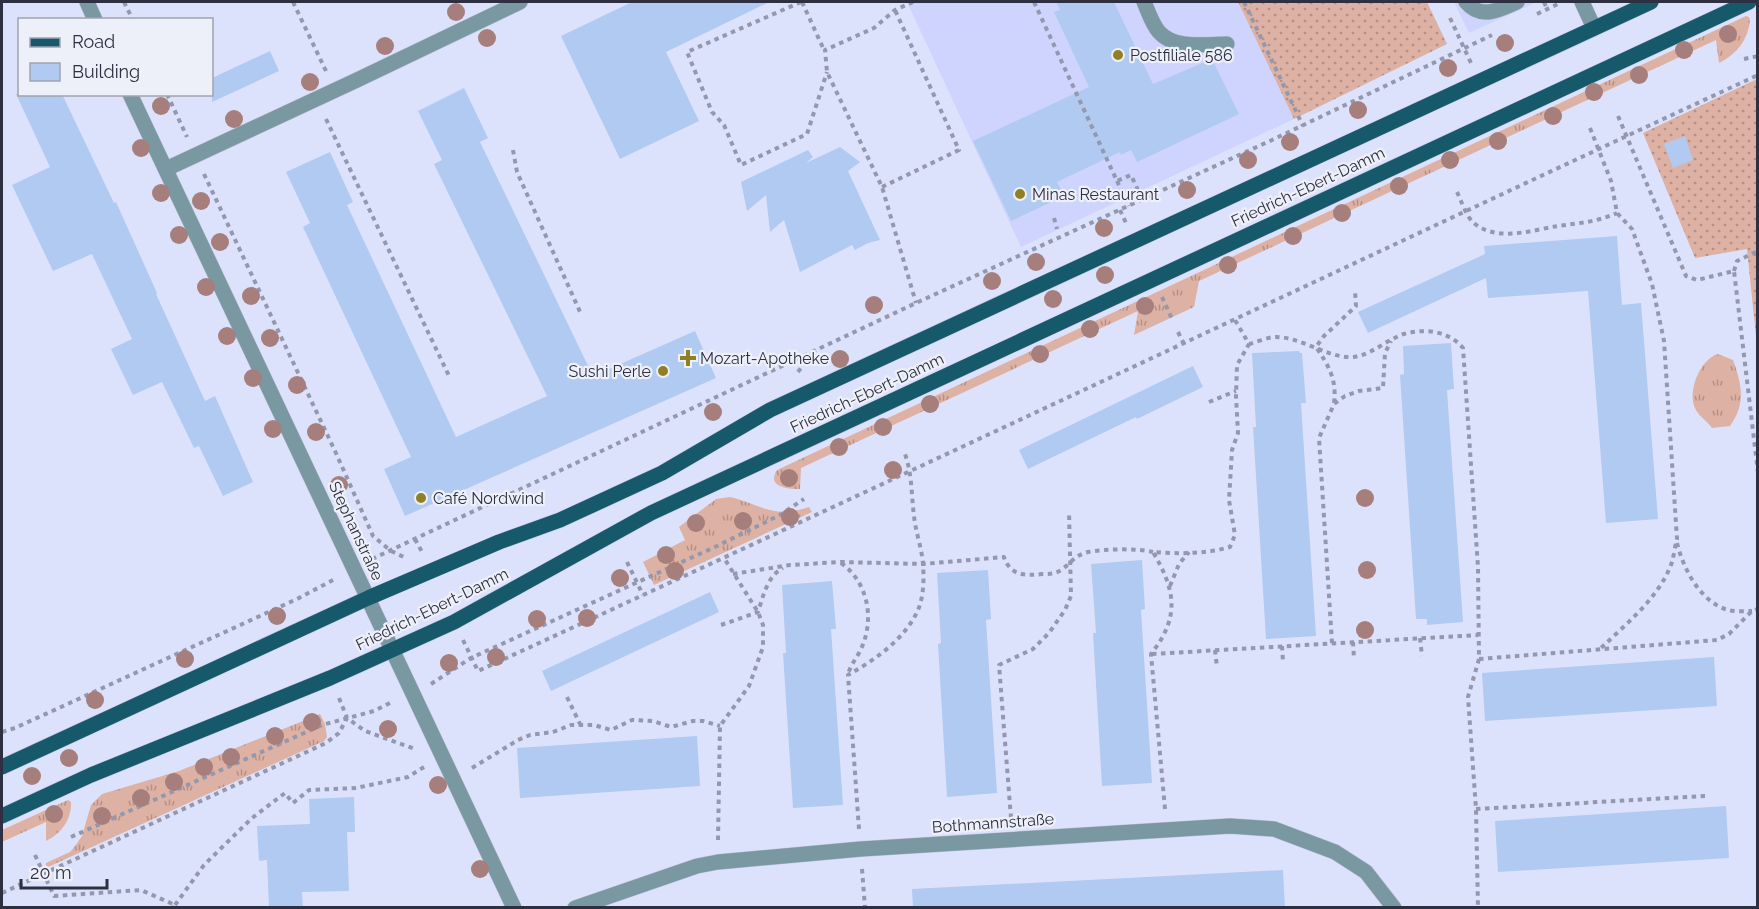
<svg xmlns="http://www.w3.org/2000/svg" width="1759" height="909" font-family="Raleway,sans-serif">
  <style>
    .built { fill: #ced4fd }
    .grass { fill: url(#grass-tufts) }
    .garden { fill: url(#garden-dots) }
    .building { fill: #b0caf1 }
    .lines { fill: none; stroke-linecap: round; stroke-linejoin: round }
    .minor-casing { stroke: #babed7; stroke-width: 16 }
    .major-casing { stroke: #babed7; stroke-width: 16 }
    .path { stroke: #9498ae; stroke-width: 4; stroke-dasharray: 4.5 4.5; stroke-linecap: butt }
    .minor { stroke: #7a98a1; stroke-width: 15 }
    .major { stroke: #16596a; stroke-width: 15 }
    .tree { fill: #a67f7c }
    .poi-dot { fill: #8f7f25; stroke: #eef0f9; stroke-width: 2 }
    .labels { text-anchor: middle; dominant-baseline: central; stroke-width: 4.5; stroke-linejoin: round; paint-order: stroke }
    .poi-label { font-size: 16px; fill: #2e3041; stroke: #eef0f9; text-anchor: start }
    .street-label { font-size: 16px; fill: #2e3041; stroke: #eef0f9 }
  </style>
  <defs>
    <pattern id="grass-tufts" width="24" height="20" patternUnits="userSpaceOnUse" patternTransform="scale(1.5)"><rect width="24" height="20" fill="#ddb1a3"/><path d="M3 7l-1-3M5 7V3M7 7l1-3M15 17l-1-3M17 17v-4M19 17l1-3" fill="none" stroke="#b49086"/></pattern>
    <pattern id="garden-dots" width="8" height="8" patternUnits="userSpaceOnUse" patternTransform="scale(1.5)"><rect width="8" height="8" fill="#ddb1a3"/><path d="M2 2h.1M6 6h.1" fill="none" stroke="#b49086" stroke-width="1.8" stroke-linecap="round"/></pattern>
  </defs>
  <rect width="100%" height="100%" fill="#dde2fc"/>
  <!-- built -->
  <g class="built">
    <path d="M 907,2 L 1238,2 L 1294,119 L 1021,247 Z"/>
    <path d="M 1454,2 L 1537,2 L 1469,33 Z"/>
  </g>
  <!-- grass -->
  <g class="grass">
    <path d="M 1746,16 L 1749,17 L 1750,20 C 1748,40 1737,54 1719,63 L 1716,40 L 1199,281 L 1194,307 L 1134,335 L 1138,311 L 801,468 L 800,489 C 788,489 766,487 777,470 Z"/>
    <path d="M 1718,354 L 1733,360 C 1742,385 1746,404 1730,426 L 1712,428 C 1708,422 1699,416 1696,410 C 1686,393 1700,359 1718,354 Z"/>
    <path d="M 730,497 C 762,505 773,519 809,507 L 812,512 L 654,585 L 643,562 L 685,540 L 679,527 L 716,499 Z"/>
    <path d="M 320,714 L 325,724 L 327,737 L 324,741 L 46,868 L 46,863 L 70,852 L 75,846 L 82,836 L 91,805 L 102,794 L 179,771 Z"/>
    <path d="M 68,800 L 71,802 C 72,819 61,834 46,841 L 46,822 L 2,842 L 2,830 Z"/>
  </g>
  <!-- garden -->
  <g class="garden">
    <path d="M 1238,2 L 1427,2 L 1447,44 L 1294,119 Z"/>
    <path d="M 1757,79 L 1757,346 L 1747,249 L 1695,258 L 1643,133 Z"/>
  </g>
  <!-- building -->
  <g class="building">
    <path d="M 632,2 L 769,2 L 666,52 L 699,121 L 620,159 L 561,36 Z"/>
    <path d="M 1056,2 L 1114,2 L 1153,84 L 1212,59 L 1239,114 L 1137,162 L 1131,150 L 1121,155 L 1120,152 L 1057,182 L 1064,196 L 1011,221 L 973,141 L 1089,87 L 1054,12 L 1060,10 Z"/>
    <path d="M 270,51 L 279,71 L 212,102 L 212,78 Z"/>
    <path d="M 464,88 L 488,138 L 480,142 L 593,376 L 695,331 L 716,378 L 405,516 L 384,469 L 411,457 L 303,227 L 310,223 L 286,172 L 330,152 L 353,202 L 347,205 L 456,437 L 547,396 L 434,164 L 442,160 L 418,111 Z"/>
    <path d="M 16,94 L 62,94 L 114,203 L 116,202 L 157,293 L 156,294 L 205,401 L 215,396 L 253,482 L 223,496 L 199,446 L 194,448 L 162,382 L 133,395 L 111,349 L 132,339 L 92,254 L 53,271 L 12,185 L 50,167 Z"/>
    <path d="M 1685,136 L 1693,160 L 1673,168 L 1664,144 Z"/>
    <path d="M 840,147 L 860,162 L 848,171 L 880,240 L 868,243 L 855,250 L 852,245 L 800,272 L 784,220 L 770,232 L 766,195 L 747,211 L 741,182 L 808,150 L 813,157 L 806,163 Z"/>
    <path d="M 1617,236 L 1622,305 L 1641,303 L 1658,519 L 1606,523 L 1588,291 L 1488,298 L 1486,278 L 1368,333 L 1358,312 L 1485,254 L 1484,246 Z"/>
    <path d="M 1451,343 L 1454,389 L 1447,390 L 1463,622 L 1427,625 L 1427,619 L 1416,619 L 1400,375 L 1404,374 L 1403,346 Z"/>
    <path d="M 1299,351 L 1300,353 L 1302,353 L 1306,403 L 1301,403 L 1316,636 L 1266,639 L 1253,427 L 1256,427 L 1252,353 Z"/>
    <path d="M 1193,366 L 1203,387 L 1137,419 L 1136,417 L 1028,469 L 1019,450 Z"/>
    <path d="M 1142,560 L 1145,609 L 1141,610 L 1152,783 L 1102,786 L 1093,633 L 1096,633 L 1091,564 Z"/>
    <path d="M 988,570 L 991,619 L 986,620 L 997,793 L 947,797 L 938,644 L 941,643 L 937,573 Z"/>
    <path d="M 832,581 L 836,629 L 831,629 L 843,805 L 793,808 L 783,653 L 786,653 L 782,585 Z"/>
    <path d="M 710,592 L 719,612 L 551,691 L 542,671 Z"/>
    <path d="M 1714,657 L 1717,706 L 1485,721 L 1482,673 Z"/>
    <path d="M 697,736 L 700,786 L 520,798 L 517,748 Z"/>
    <path d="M 354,797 L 355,832 L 347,832 L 349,891 L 302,892 L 303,908 L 269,908 L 267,860 L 259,861 L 257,826 L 310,824 L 309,799 Z"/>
    <path d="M 1726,806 L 1729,858 L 1498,872 L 1495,821 Z"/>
    <path d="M 1283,870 L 1285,908 L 913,908 L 912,889 Z"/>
  </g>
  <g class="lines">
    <defs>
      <g id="minor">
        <path d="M 87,2 L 95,20"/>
        <path d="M 1144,2 C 1148,11 1152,24 1159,32 C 1175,50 1205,44 1227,44"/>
        <path d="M 1466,2 C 1481,20 1499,10 1517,2"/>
        <path d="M 1582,2 L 1594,28"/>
        <path d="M 130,94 L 514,908"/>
        <path d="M 166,169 L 357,80 L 520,2"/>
        <path d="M 575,908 L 697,866 L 718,862 L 861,849 L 1230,826 L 1274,829 L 1335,852 L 1366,872 L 1394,908"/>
      </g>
      <g id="major">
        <path d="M 2,767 L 368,598 L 499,542 L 560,520 L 662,473 L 770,410 L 1651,2"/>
        <path d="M 2,816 L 91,775 L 330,678 L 454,622 L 651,513 L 1749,2"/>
      </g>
    </defs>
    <!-- minor casing -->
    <use href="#minor" class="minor-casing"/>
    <!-- major casing -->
    <use href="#major" class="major-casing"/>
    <!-- path -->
    <g class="path">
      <path d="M 124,2 L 133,20"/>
      <path d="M 293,2 L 326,71"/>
      <path d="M 801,2 L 687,52 L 712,112 L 724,125 L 741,165 L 807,134 L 827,72"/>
      <path d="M 802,2 L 824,50"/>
      <path d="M 913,2 L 895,10 L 874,28 L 825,50 L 827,72 L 882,187 L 916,303"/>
      <path d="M 1034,2 L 1117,181 L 1131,175 L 1142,199"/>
      <path d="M 1244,2 L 1303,126"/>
      <path d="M 1544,2 L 1547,9"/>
      <path d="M 1537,14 L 1560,3"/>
      <path d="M 1450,18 L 1471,63"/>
      <path d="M 1744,59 L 1758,56"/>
      <path d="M 167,94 L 187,137"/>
      <path d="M 1618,116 L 1686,276 L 1697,280 L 1734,271 L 1758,473"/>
      <path d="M 326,119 L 450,378"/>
      <path d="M 1590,128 L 1611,181 L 1617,213 L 1632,229 L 1652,284 L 1664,341 L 1677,539 C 1675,546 1674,555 1672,562 C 1660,597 1626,624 1600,649"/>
      <path d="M 513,150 L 517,172 L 581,314"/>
      <path d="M 204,174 L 335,451 L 373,536 L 391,551 L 406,558"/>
      <path d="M 1117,181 L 1129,206"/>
      <path d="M 882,187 L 959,150 L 895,10"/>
      <path d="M 1457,192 C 1462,202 1466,217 1475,224 C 1499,242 1532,230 1558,226 C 1579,223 1597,222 1617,213"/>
      <path d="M 1120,210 L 1126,223"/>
      <path d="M 1054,218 L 1057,229"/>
      <path d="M 1734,271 L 1737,261 L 1758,251"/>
      <path d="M 1162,297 L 1172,319"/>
      <path d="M 1178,332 L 1184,344"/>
      <path d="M 1249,344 C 1257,342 1268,337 1276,337 C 1300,337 1325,356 1348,357 C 1369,358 1385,340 1404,334 C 1425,328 1449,331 1463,348 L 1478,567 L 1479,659 L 1468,697 L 1476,809 L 1478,908"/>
      <path d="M 798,372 L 811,354"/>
      <path d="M 1209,402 L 1236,391"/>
      <path d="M 1334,403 C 1337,380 1329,366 1316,347 L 1324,336 L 1356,306 L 1355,291"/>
      <path d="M 415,539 L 422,552"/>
      <path d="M 1677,543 C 1683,568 1700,602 1728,610 C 1735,612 1745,611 1752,611"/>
      <path d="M 372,559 L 916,303 L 1272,140 L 1492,35"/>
      <path d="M 627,562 L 643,595"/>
      <path d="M 841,563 C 868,582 875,619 861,649 C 857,658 850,665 848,675"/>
      <path d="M 733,574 L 790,565 L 841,562 L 923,564 L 1004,557 C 1010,576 1026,576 1042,574 C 1049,574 1055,574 1061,570 C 1070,564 1075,555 1088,552 C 1106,549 1135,548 1153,552"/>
      <path d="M 1170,586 L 1179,564 L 1189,552"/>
      <path d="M 721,625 L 758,612 C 763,597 767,576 783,568"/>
      <path d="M 1420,638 L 1422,656"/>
      <path d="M 463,640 L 478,671 C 906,475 1331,273 1758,75"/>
      <path d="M 1353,642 L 1354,659"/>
      <path d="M 1332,643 L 1319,438 L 1334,404 L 1345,396 L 1359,391 L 1383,388 L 1385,353 L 1391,341"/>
      <path d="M 1282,646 L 1283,662"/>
      <path d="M 1215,650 L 1217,667"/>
      <path d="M 1152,654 L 1478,635"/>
      <path d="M 1479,659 L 1717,640 L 1729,634 L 1752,611 L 1758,609"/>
      <path d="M 431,684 L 471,658 L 717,546 L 780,515 L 804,499"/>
      <path d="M 567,697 L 580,724"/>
      <path d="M 339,698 L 347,718 L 365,731 L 415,749"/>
      <path d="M 2,732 L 15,728 L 297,599 L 335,579"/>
      <path d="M 472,768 L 518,740 L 530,735 L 553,732 L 571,725 L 594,725 L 611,730 L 632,720 L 653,721 L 671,727 L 693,721 L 703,721 L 720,726"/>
      <path d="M 1165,809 L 1151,654 C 1180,617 1176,591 1153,552 C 1178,554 1206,554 1230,547 L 1235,535 L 1229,500 L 1232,450 L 1238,433 L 1236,396 L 1237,365 L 1249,344 L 1235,320"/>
      <path d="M 1476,809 L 1705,796"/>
      <path d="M 1011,818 L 999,665 L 1033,649 L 1049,633 L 1065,610 L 1071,596 L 1069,511"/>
      <path d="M 859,829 L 848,675 C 875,660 905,639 918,610 C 924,596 924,578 923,564 C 922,550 917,536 915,523 C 911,499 913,477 905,454"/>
      <path d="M 71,837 L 322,725 L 374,711 L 394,701"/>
      <path d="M 718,840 L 720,726 L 749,686 L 763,647 L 763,625 L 758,612 L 724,558"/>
      <path d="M 35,855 L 54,896 L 141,890 L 175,905 L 173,908"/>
      <path d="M 862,869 L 865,908"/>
      <path d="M 2,893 L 326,743 L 339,733 L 347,718"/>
      <path d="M 175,905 L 204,865 L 252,818 L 285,793 L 293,803 L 309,790 L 356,788 L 408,777 L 424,767"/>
    </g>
    <!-- minor -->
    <use href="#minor" class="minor"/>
    <!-- major -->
    <use href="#major" class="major"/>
  </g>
  <!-- trees -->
  <g class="tree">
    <circle cx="456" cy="12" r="9"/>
    <circle cx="1728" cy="34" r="9"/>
    <circle cx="487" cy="38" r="9"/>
    <circle cx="1505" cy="43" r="9"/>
    <circle cx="385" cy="46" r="9"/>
    <circle cx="1684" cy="50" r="9"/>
    <circle cx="1448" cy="68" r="9"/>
    <circle cx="1639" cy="75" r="9"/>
    <circle cx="310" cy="82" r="9"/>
    <circle cx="1594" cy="92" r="9"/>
    <circle cx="161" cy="106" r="9"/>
    <circle cx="1358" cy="110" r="9"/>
    <circle cx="1553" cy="116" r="9"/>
    <circle cx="234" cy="119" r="9"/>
    <circle cx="1498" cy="141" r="9"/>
    <circle cx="1290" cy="142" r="9"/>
    <circle cx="141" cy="148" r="9"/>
    <circle cx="1248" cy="160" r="9"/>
    <circle cx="1450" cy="160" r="9"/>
    <circle cx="1399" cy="186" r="9"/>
    <circle cx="1187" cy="190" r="9"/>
    <circle cx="161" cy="193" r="9"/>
    <circle cx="201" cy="201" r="9"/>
    <circle cx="1342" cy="213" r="9"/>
    <circle cx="1104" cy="228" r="9"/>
    <circle cx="179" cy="235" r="9"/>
    <circle cx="1293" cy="236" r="9"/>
    <circle cx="220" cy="242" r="9"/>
    <circle cx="1036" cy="262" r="9"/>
    <circle cx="1228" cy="265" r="9"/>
    <circle cx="1105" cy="275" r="9"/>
    <circle cx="992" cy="281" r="9"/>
    <circle cx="206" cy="287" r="9"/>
    <circle cx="251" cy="296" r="9"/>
    <circle cx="1053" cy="299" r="9"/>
    <circle cx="874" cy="305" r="9"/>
    <circle cx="1145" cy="306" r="9"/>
    <circle cx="1090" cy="329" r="9"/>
    <circle cx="227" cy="336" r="9"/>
    <circle cx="270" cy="338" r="9"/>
    <circle cx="1040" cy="354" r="9"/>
    <circle cx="840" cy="359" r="9"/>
    <circle cx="253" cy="378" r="9"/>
    <circle cx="297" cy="385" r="9"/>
    <circle cx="930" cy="404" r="9"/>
    <circle cx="713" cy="412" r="9"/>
    <circle cx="883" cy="427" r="9"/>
    <circle cx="273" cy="429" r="9"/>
    <circle cx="316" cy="432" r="9"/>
    <circle cx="839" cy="447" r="9"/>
    <circle cx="893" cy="470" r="9"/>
    <circle cx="789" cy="478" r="9"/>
    <circle cx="339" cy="485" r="9"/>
    <circle cx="1365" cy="498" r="9"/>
    <circle cx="790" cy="517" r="9"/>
    <circle cx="743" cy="521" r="9"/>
    <circle cx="696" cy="523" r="9"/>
    <circle cx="666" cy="555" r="9"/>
    <circle cx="1367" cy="570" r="9"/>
    <circle cx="675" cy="571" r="9"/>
    <circle cx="620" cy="578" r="9"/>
    <circle cx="277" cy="616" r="9"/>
    <circle cx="587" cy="618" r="9"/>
    <circle cx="537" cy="619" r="9"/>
    <circle cx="1365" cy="630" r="9"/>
    <circle cx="496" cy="657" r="9"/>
    <circle cx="185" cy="659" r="9"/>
    <circle cx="449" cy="663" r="9"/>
    <circle cx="95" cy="700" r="9"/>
    <circle cx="312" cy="722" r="9"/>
    <circle cx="388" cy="729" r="9"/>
    <circle cx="275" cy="736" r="9"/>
    <circle cx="231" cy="757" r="9"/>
    <circle cx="69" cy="758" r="9"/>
    <circle cx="204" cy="767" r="9"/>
    <circle cx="32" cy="776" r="9"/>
    <circle cx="174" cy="782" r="9"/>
    <circle cx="438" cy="785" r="9"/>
    <circle cx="141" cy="798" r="9"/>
    <circle cx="54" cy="814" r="9"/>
    <circle cx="102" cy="816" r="9"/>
    <circle cx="480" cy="869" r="9"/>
  </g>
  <!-- markers -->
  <g class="poi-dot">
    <circle cx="1118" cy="55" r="6"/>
    <circle cx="1020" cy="194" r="6"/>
    <path d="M685 349h6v6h6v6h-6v6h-6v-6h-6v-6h6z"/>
    <circle cx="663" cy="371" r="6"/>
    <circle cx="421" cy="498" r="6"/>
  </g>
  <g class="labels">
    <!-- poi labels -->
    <g class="poi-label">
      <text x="1130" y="55">Postfiliale 586</text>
      <text x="1032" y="194">Minas Restaurant</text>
      <text x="700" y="358">Mozart-Apotheke</text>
      <text x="651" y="371" text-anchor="end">Sushi Perle</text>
      <text x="433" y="498">Café Nordwind</text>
    </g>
    <!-- street labels -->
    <g class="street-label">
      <text transform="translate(1308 187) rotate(-25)">Friedrich-Ebert-Damm</text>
      <text transform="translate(867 393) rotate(-25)">Friedrich-Ebert-Damm</text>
      <text transform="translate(356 531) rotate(65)">Stephanstraße</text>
      <text transform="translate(432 609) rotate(-26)">Friedrich-Ebert-Damm</text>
      <text transform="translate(993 823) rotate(-4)">Bothmannstraße</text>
    </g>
  </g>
  <!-- border -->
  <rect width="1759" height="909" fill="none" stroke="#2e3041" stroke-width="6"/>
  <!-- legend -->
  <rect x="18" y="18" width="195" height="78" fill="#eef0f9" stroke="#a1a3af" stroke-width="1.5"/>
  <rect x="30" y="38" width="30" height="9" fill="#16596a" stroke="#a1a3af" stroke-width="1.5"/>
  <text x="72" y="48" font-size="18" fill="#2e3041">Road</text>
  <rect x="30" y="63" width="30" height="18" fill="#b0caf1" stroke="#a1a3af" stroke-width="1.5"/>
  <text x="72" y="78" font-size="18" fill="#2e3041">Building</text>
  <!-- scale -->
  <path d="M21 879v9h86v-9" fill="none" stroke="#2e3041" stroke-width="3"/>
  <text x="30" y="879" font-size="18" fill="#2e3041" stroke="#eef0f9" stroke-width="4.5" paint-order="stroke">20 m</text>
</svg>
